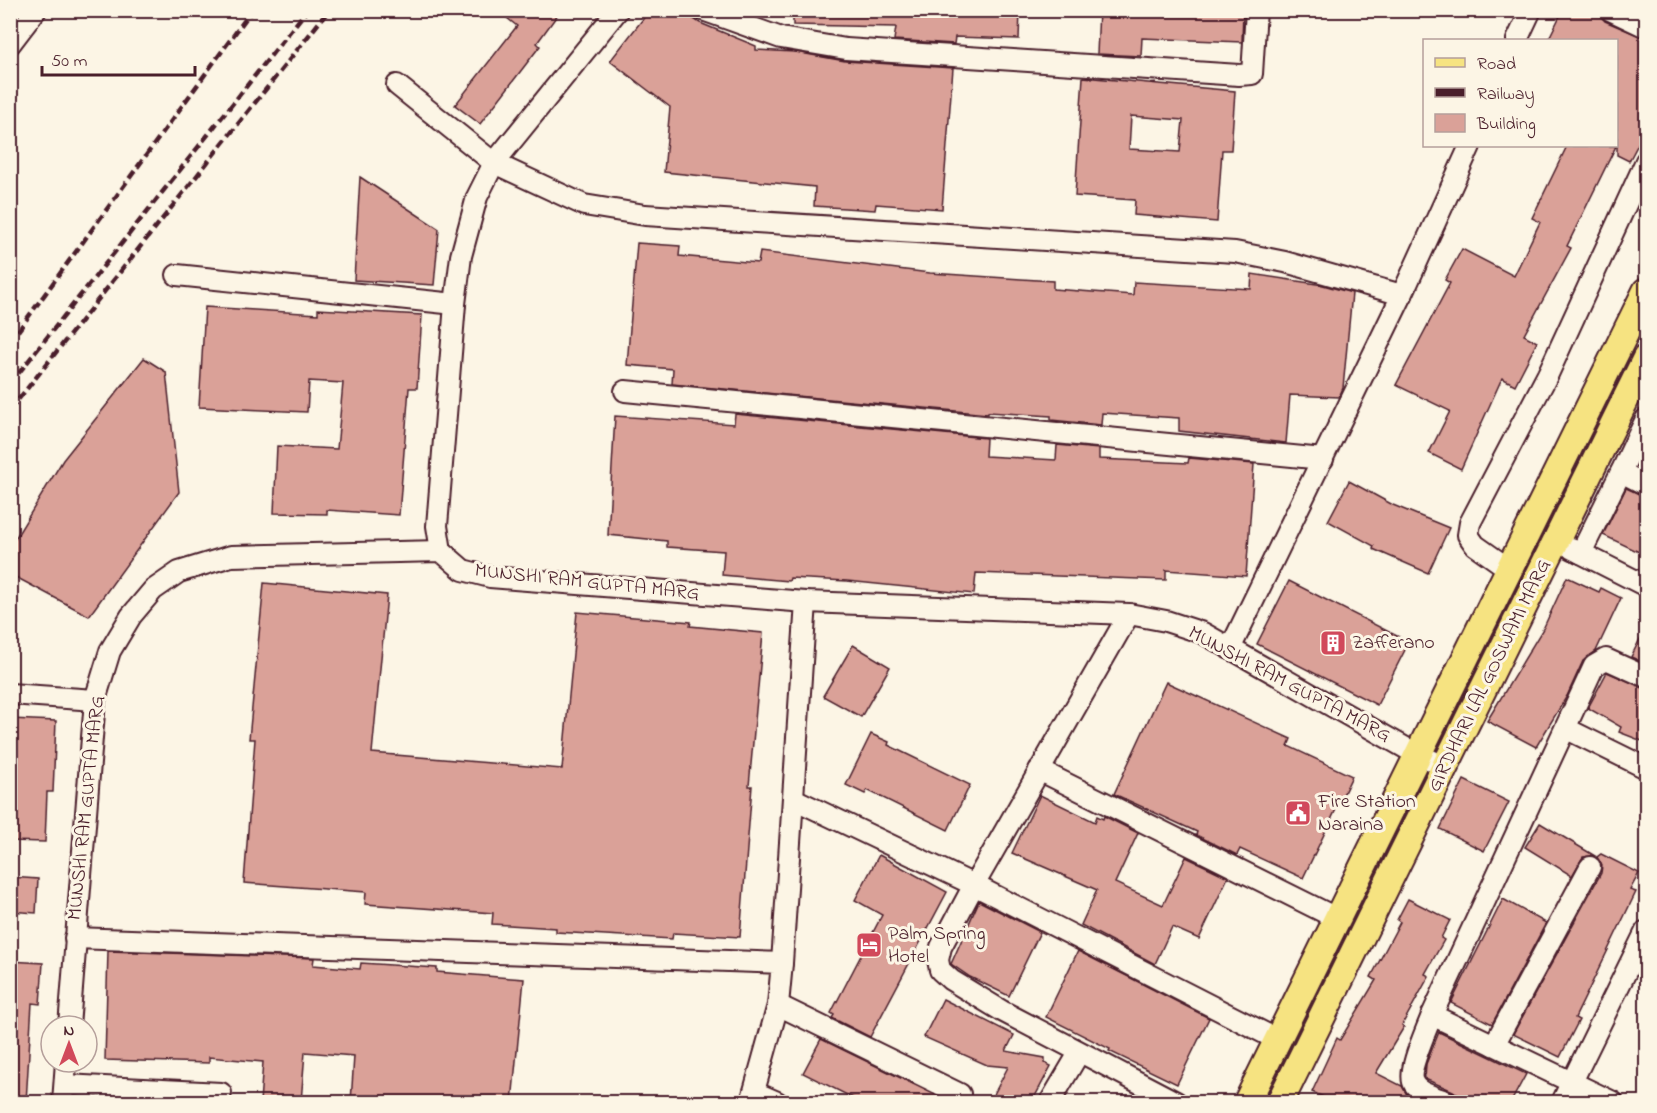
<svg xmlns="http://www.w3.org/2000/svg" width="1657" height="1113" font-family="'Indie Flower',sans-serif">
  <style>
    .building { fill: #daa198; stroke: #4a1f2b; stroke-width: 1.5; fill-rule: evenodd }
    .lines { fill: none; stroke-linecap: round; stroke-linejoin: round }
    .minor-casing { stroke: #4a1f2b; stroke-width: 24 }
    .major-casing { stroke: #4a1f2b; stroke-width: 30 }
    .minor { stroke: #fcf5e5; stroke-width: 20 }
    .major { stroke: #f6e381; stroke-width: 26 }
    .rail { stroke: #4a1f2b; stroke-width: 4.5; stroke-dasharray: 9 4.5; stroke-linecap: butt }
    .labels { text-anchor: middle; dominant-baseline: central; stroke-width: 6; stroke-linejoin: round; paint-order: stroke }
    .street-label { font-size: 20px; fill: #4a1f2b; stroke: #fcf5e5 }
    .poi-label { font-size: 20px; fill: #4a1f2b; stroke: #fcf5e5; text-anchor: start }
  </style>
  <rect width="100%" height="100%" fill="#fcf5e5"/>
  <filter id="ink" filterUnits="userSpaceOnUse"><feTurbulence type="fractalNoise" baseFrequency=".0167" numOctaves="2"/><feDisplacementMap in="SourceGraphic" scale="12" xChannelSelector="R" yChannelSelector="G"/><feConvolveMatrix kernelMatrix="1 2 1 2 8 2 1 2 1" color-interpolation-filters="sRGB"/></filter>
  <g filter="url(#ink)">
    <!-- building -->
    <g class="building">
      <path d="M 497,10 L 561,10 L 537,43 L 540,46 L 480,124 L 455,105 L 517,26 Z"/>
      <path d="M 650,10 L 680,10 L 700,23 L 756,46 L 756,50 L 795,52 L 845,61 L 953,68 L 942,209 L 876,204 L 875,210 L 814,206 L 815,187 L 664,172 L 670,107 L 610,61 Z"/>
      <path d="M 793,10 L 1020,10 L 1019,39 L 955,37 L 954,44 L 894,40 L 896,27 L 793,25 Z"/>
      <path d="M 1099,10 L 1243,10 L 1242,42 L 1142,38 L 1141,56 L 1097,54 Z"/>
      <path d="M 1563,10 L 1595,10 L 1605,21 L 1647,39 L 1647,127 L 1629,161 L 1617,155 L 1617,40 L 1548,40 Z"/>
      <path d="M 1083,77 L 1235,91 L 1231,150 L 1222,150 L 1217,222 L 1134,215 L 1135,200 L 1075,196 ZM 1131,116 L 1183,120 L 1180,152 L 1129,149 Z"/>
      <path d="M 1567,146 L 1616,146 L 1567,246 L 1571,248 L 1524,335 L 1537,342 L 1515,385 L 1502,378 L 1461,469 L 1429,453 L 1450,411 L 1396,385 L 1450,283 L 1445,280 L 1462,249 L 1514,276 L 1540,222 L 1532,218 Z"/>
      <path d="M 360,177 L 439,229 L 434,285 L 354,280 Z"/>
      <path d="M 637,243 L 680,246 L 679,256 L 758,263 L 760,252 L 930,273 L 1053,281 L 1053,289 L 1133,295 L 1134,282 L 1251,289 L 1252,274 L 1323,285 L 1352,293 L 1343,388 L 1339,397 L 1290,395 L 1286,443 L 1179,431 L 1179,418 L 1102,413 L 1101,425 L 1051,420 L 1051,416 L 988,412 L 988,414 L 672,384 L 673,369 L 627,365 Z"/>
      <path d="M 205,307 L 318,314 L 318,309 L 422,315 L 417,388 L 409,388 L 399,515 L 327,510 L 327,514 L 274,513 L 277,446 L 337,449 L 343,383 L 309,381 L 307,412 L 199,407 Z"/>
      <path d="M 144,358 L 166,372 L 179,492 L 89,616 L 10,574 L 10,547 L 63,460 Z"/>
      <path d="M 735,414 L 986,438 L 985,456 L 1056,460 L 1057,445 L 1099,449 L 1099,459 L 1188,463 L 1189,458 L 1254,464 L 1246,576 L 1166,570 L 1166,580 L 976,573 L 974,594 L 847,581 L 790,578 L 789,581 L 722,575 L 724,551 L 667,547 L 667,541 L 608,535 L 615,416 L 734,424 Z"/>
      <path d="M 1647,446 L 1647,472 L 1637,467 Z"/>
      <path d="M 1349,481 L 1393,505 L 1449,528 L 1428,573 L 1373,549 L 1374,546 L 1328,521 Z"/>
      <path d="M 1626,488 L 1647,497 L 1647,537 L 1639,552 L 1603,535 Z"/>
      <path d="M 1567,577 L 1599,592 L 1601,588 L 1621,598 L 1596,651 L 1583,661 L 1567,696 L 1536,747 L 1487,721 L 1544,627 Z"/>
      <path d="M 1289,581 L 1409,642 L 1377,705 L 1257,644 Z"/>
      <path d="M 264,583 L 387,595 L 372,753 L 562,769 L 577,612 L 691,622 L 690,626 L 763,633 L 749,786 L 752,786 L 740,937 L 673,933 L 672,939 L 556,932 L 556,928 L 492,924 L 493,913 L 365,904 L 366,892 L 244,883 L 255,739 L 249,739 Z"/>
      <path d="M 1647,625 L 1647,664 L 1631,657 Z"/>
      <path d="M 853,645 L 890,667 L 861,717 L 823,696 Z"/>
      <path d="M 1607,672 L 1647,689 L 1647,743 L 1619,732 L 1621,727 L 1588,708 Z"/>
      <path d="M 1166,682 L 1291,739 L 1288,746 L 1352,776 L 1303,878 L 1240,849 L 1237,855 L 1196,835 L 1197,832 L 1114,794 Z"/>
      <path d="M 10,719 L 56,721 L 53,792 L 47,792 L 45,842 L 10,841 Z"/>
      <path d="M 871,734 L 889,742 L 888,745 L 970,785 L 948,830 L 867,790 L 865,794 L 846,785 Z"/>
      <path d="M 1464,780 L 1509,802 L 1484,851 L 1440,829 Z"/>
      <path d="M 1040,795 L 1095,822 L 1097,816 L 1103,819 L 1104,816 L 1138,833 L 1115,883 L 1163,905 L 1186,857 L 1228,877 L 1199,939 L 1172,927 L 1155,964 L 1081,925 L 1097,890 L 1012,853 Z"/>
      <path d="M 1540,823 L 1595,856 L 1583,857 L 1572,876 L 1525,847 Z"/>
      <path d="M 1601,854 L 1639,873 L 1630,890 L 1636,892 L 1575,1018 L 1579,1020 L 1560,1057 L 1513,1034 L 1601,873 L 1602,866 L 1597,857 Z"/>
      <path d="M 879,855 L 947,892 L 870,1037 L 832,1018 L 834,1015 L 831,1013 L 882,915 L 855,900 Z"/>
      <path d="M 10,877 L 38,879 L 36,913 L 10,911 Z"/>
      <path d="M 1408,899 L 1450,920 L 1441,938 L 1444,940 L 1425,974 L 1429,976 L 1402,1025 L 1404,1027 L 1376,1073 L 1402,1086 L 1407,1095 L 1418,1102 L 1335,1102 L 1312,1092 L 1337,1038 L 1340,1040 L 1376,980 L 1371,977 L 1400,922 L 1397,920 Z"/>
      <path d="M 1503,899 L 1546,923 L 1492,1024 L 1451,1003 Z"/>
      <path d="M 979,901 L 1040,932 L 1009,996 L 970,977 L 951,964 Z"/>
      <path d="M 108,951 L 314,958 L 313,965 L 360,969 L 361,963 L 437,968 L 437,972 L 524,979 L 512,1102 L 351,1102 L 354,1056 L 305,1052 L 301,1102 L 260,1102 L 263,1062 L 209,1057 L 209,1063 L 105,1060 Z"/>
      <path d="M 1078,951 L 1209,1018 L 1177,1084 L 1109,1051 L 1110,1049 L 1046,1017 Z"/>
      <path d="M 10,961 L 43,963 L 40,1004 L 32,1003 L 26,1102 L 10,1102 Z"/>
      <path d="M 943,999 L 1014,1035 L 1006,1051 L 1045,1058 L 1045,1063 L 1051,1066 L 1032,1102 L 990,1102 L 1008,1067 L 987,1065 L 924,1037 Z"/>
      <path d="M 1439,1032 L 1526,1074 L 1511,1102 L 1460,1102 L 1458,1095 L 1453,1091 L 1425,1079 L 1426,1064 Z"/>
      <path d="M 821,1039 L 950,1102 L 861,1102 L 803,1073 Z"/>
    </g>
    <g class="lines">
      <defs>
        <g id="minor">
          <path d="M 703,10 L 781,38 L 846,49 L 1239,75 L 1252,74 L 1256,10"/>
          <path d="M 1610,10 L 1646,27"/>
          <path d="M 1517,40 L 1531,10"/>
          <path d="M 10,44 L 36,10"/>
          <path d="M 397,85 L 494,163 L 584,205 L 645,215 L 1235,252 L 1285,262 L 1402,295 L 1230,649"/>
          <path d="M 177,275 L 455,304"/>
          <path d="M 1402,295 L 1470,146"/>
          <path d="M 625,391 L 1323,459"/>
          <path d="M 1621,472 L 1646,419"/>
          <path d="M 1571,548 L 1646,586"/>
          <path d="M 441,551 L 437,526 L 455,304 L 461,256 L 477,197 L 494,163 L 618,10"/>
          <path d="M 1581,553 L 1621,472 L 1646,485"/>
          <path d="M 1509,569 L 1475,545 L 1468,535 L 1470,523 L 1548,374 L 1646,161"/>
          <path d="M 1129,614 L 974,885 L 941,947 L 938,960 L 940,970 L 951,980 L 1002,1011 L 1176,1102"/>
          <path d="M 10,694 L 95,700"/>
          <path d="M 1567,729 L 1646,768"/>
          <path d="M 1039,770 L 1338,919"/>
          <path d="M 794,799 L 974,885 L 1278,1040"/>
          <path d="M 75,938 L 782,963 L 778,1005 L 751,1102"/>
          <path d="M 782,963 L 806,602"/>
          <path d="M 778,1005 L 960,1094"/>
          <path d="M 1432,1015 C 1427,1029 1406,1073 1414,1084 C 1419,1093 1438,1098 1448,1102"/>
          <path d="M 69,1026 L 95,700 L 110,651 L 131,616 L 153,590 L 179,572 L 231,556 L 441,551 L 463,570 L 490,577 L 806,602 L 1129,614 L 1166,621 L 1203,633 L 1418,755 L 1446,766"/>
          <path d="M 1494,1045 L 1590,867"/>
          <path d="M 65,1085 L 221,1093"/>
          <path d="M 754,1092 L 777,1102"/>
          <path d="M 63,1102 L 66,1062"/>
          <path d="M 1050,1102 L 1079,1053"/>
          <path d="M 1562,1102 L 1646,931"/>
          <path d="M 1613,1102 L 1432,1015 L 1594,666 L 1606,659 L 1646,677"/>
        </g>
        <g id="major">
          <path d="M 1247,1102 L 1646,291"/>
          <path d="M 1280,1102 L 1646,358"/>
        </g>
      </defs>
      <!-- minor casing -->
      <use href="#minor" class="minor-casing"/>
      <!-- major casing -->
      <use href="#major" class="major-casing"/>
      <!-- minor -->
      <use href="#minor" class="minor"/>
      <!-- major -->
      <use href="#major" class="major"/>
      <!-- rail -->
      <g class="rail">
        <path d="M 10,342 L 252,10"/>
        <path d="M 10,384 L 307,10"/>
        <path d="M 10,410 L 329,10"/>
      </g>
    </g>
  </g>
  <!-- icons -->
  <defs>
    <symbol id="building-square" viewBox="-11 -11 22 22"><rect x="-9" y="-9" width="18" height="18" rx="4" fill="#d1495b" stroke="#fcf5e5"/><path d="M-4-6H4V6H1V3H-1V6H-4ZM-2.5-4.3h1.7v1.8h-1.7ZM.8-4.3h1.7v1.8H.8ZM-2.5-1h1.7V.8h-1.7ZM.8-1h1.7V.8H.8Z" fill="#fff"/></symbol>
    <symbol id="civic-square" viewBox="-11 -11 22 22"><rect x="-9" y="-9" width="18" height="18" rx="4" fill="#d1495b" stroke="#fcf5e5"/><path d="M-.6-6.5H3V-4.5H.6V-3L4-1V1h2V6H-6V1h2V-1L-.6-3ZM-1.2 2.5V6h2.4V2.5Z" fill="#fff"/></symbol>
    <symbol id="hotel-square" viewBox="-11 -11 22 22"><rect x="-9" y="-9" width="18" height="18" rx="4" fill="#d1495b" stroke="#fcf5e5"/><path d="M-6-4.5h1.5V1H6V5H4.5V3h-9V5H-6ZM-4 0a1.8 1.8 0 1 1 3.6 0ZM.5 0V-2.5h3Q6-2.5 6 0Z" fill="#fff"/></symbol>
  </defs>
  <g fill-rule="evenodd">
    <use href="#building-square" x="1318" y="628" width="30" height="30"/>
    <use href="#civic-square" x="1283" y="798" width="30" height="30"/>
    <use href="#hotel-square" x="854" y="930" width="30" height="30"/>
  </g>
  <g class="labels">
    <!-- street labels -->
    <g class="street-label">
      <text transform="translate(587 583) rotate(6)">MUNSHI RAM GUPTA MARG</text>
      <text transform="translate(1490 676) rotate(-64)">GIRDHARI LAL GOSWAMI MARG</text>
      <text transform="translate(1289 685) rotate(28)">MUNSHI RAM GUPTA MARG</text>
      <text transform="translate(87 808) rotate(-84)">MUNSHI RAM GUPTA MARG</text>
    </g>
    <!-- poi labels -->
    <g class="poi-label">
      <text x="1352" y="643">Zafferano</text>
      <text x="1318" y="802">Fire Station<tspan x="1318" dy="23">Naraina</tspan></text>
      <text x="888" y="934">Palm Spring<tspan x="888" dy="23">Hotel</tspan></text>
    </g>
  </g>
  <!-- margin -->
  <rect width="1657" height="1113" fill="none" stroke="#fcf5e5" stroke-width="36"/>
  <rect x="18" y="18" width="1621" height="1077" fill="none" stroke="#4a1f2b" stroke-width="2" filter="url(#ink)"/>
  <!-- legend -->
  <rect x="1423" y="39" width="195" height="108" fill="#fcf5e5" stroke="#b59f9b" stroke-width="1.5"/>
  <rect x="1435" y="58" width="30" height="9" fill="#f6e381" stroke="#b59f9b" stroke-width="1.5"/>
  <text x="1477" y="69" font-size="18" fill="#4a1f2b">Road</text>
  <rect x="1435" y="88" width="30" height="9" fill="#4a1f2b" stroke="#b59f9b" stroke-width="1.5"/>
  <text x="1477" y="99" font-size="18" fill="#4a1f2b">Railway</text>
  <rect x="1435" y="114" width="30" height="18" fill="#daa198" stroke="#b59f9b" stroke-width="1.5"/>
  <text x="1477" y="129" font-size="18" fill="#4a1f2b">Building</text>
  <!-- north arrow -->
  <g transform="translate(69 1044)"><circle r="28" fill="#fcf5e5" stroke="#b59f9b" stroke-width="1.5"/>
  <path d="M0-4.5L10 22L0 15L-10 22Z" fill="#d1495b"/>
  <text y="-9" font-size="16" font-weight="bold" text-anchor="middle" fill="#4a1f2b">N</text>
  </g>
  <!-- scale -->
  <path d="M42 66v9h153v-9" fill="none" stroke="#4a1f2b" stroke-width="3"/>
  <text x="51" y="66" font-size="18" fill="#4a1f2b" stroke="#fcf5e5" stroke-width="4.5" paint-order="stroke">50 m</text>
</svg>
